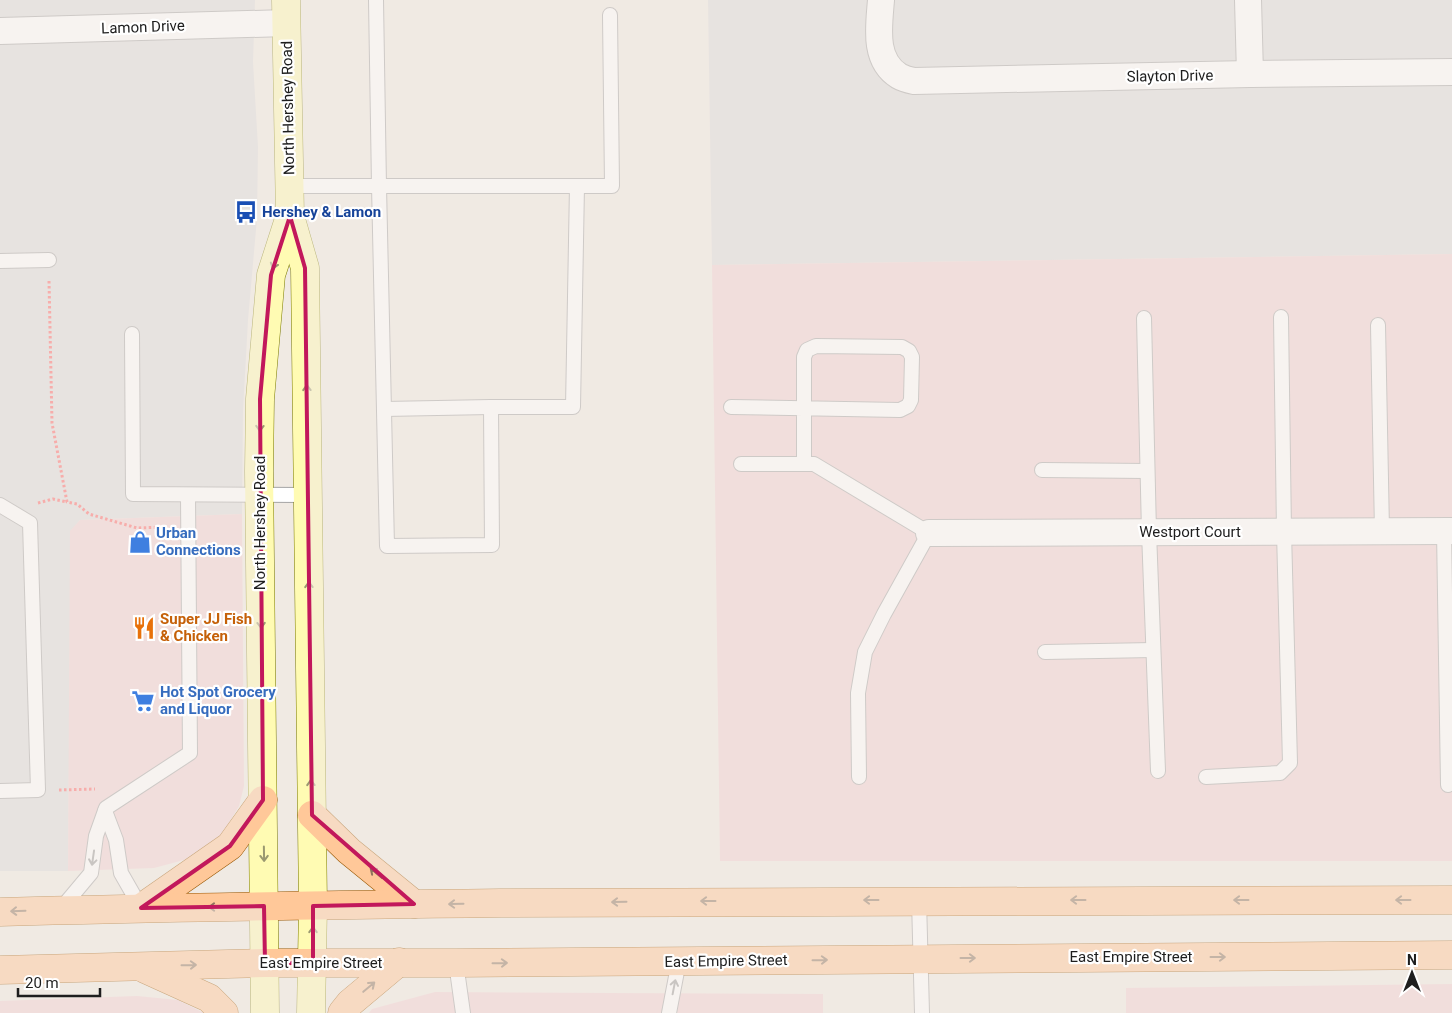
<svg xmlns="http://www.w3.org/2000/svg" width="1452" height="1013" font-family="Roboto,sans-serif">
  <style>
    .residential { fill: #dcdbdb }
    .commercial { fill: #f2d1d3 }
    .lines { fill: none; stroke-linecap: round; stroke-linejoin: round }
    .service-casing { stroke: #a5a5a5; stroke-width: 16 }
    .minor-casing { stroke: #a5a5a5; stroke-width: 28 }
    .secondary-casing { stroke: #7a7a00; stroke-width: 29 }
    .primary-casing { stroke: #985600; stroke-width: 29 }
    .path { stroke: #ff6566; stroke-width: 3; stroke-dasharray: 2.5 2.5; stroke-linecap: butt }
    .service { stroke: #fff; stroke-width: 14 }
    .minor { stroke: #fff; stroke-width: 26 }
    .secondary { stroke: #fffbb3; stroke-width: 28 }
    .primary { stroke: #ffc899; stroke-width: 28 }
    .oneway { stroke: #9a9870 }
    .oneway2 { stroke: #9a9a9a }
    .oneway3 { stroke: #8e735c }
    .marked { fill: none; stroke: #c2185b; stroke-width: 4; stroke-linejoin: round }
    .labels { text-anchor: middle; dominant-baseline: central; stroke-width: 4.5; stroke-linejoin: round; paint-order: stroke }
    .street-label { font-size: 15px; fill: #1e1e1e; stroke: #fff }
    .transit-label { font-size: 15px; font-weight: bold; fill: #164399; stroke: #fff; text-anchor: start }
    .shop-label { font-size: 15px; font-weight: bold; fill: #366cbe; stroke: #fff; text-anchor: start }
    .food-label { font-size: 15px; font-weight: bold; fill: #c56008; stroke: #fff; text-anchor: start }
  </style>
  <rect width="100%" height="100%" fill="#f0eae3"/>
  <!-- residential -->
  <g class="residential">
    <path d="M 0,0 L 255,0 L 253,62 L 258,147 L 257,218 L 248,320 L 243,410 L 242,514 L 80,520 L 71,531 L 68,871 L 0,871 Z"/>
    <path d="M 708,0 L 1452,0 L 1452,254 L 712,265 Z"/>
  </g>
  <!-- commercial -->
  <g class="commercial">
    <path d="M 1452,254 L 1452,861 L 720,861 L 712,265 Z"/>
    <path d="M 242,514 L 244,786 L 239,806 L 221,836 L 206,854 L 154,868 L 68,871 L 70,531 L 80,520 Z"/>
    <path d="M 1452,984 L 1452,1013 L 1126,1013 L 1126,988 Z"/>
    <path d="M 435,992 L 823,994 L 823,1013 L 369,1013 L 372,1009 Z"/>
    <path d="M 137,996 L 178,1000 L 204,1013 L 0,1013 L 0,1001 Z"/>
  </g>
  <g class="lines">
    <defs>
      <g id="service">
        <path d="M 376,0 L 379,186 L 387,546 L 492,545 L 491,407 L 573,407 L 577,186"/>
        <path d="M 290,186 L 612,186 L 610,15"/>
        <path d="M 0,261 L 49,260"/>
        <path d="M 1144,318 L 1149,532 L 1158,771"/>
        <path d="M 1378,325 L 1382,531"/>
        <path d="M 132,334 L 133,494 L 308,495"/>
        <path d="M 731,407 L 900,410 L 908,406 L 911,400 L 912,357 L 909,351 L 902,347 L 816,346 L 807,350 L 804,357 L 804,464"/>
        <path d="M 384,409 L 491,407"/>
        <path d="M 741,464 L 814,464 L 929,533 L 884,614 L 865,652 L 858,693 L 859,777"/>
        <path d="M 1042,470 L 1147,471"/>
        <path d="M 0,505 L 30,523 L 38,790 L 0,791"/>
        <path d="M 1444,531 L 1448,785"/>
        <path d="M 1045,652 L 1153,650"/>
        <path d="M 1206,777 L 1280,773 L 1290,763 L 1284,532 L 1281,317"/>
        <path d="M 105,811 L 116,840 L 121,873 L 141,908"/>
        <path d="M 919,900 L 922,1013"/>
        <path d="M 60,910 L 91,873 L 96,836 L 106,808 L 190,753 L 188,495"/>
        <path d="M 456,963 L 463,1013"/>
        <path d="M 669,1013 L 679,961"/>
      </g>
      <g id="minor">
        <path d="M 881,0 C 879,26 873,60 899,76 C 904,79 909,80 914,81 L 1250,74 L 1452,72"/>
        <path d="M 1248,0 L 1250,74"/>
        <path d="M 0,31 L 286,23"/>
        <path d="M 929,533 L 1452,531"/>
      </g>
      <g id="secondary">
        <path d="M 286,0 L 290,216 L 305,268 L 313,906 L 311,1013"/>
        <path d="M 265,1013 L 259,471 L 260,399 L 271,275 L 290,216"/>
      </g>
      <g id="primary">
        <path d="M 312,815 L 349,851 L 414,904"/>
        <path d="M 141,908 L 230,846 L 263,800"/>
        <path d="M 0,912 C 168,907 336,905 503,903 C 820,900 1136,900 1452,900"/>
        <path d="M 145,969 L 209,998 L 224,1013"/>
        <path d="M 0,970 L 265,963 L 456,963 L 1452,955"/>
        <path d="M 342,1013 L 350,1003 L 399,962"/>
      </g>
    </defs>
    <!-- service casing -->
    <use href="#service" class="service-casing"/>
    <!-- minor casing -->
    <use href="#minor" class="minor-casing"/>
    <!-- secondary casing -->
    <use href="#secondary" class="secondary-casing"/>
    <!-- primary casing -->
    <use href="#primary" class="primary-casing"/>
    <!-- path -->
    <g class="path">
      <path d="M 49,281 L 52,423 L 67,502 L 77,504 L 89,514 L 137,528 L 167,527"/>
      <path d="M 38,503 L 53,499 L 67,502"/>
      <path d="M 59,790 L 95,789"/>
    </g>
    <!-- service -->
    <use href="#service" class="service"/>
    <!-- minor -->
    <use href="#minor" class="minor"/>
    <!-- secondary -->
    <use href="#secondary" class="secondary"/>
    <!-- primary -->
    <use href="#primary" class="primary"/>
  </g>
  <!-- one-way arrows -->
  <defs><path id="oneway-shaft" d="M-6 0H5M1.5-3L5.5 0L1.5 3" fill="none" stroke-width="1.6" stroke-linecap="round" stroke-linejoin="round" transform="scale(1.25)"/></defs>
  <g class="oneway">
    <use href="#oneway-shaft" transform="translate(275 262) rotate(108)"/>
    <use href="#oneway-shaft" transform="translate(307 392) rotate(-91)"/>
    <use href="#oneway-shaft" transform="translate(260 424) rotate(91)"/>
    <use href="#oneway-shaft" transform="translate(309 589) rotate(-91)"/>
    <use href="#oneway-shaft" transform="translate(261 621) rotate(89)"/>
    <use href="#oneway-shaft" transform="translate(311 787) rotate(-91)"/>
    <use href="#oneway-shaft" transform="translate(264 854) rotate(89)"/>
    <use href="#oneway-shaft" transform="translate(313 934) rotate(-90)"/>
  </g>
  <g class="oneway2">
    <use href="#oneway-shaft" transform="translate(93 858) rotate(98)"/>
    <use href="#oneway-shaft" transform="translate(674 987) rotate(-79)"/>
  </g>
  <g class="oneway3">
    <use href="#oneway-shaft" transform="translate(376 873) rotate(-140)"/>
    <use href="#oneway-shaft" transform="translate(871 900) rotate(180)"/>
    <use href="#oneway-shaft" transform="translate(1078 900) rotate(180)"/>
    <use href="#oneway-shaft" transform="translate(1241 900) rotate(180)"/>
    <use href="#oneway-shaft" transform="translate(1403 900) rotate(180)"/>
    <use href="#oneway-shaft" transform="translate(708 901) rotate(180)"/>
    <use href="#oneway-shaft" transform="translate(619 902) rotate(179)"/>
    <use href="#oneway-shaft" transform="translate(456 904) rotate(179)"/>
    <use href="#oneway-shaft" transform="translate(216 907) rotate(179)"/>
    <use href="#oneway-shaft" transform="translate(18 911) rotate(178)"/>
    <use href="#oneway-shaft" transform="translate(1218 957)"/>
    <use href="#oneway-shaft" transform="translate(968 958)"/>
    <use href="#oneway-shaft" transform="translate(820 960) rotate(-1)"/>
    <use href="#oneway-shaft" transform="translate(500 963) rotate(-1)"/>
    <use href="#oneway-shaft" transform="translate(189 965) rotate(-1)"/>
    <use href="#oneway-shaft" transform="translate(369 987) rotate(-40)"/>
  </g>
  <!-- marked area -->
  <path d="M0 0H1452V1013H0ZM 290,216 L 305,268 L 312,815 L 414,904 L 313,906 L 313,963 L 265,963 L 264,906 L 141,908 L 230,846 L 263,800 L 260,399 L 271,275 Z" fill="#f0eae3" fill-opacity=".55" fill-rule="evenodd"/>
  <path class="marked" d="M 290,216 L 305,268 L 312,815 L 414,904 L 313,906 L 313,963 L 265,963 L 264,906 L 141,908 L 230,846 L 263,800 L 260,399 L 271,275 Z"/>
  <!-- icons -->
  <defs>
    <symbol id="bus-bare" viewBox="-9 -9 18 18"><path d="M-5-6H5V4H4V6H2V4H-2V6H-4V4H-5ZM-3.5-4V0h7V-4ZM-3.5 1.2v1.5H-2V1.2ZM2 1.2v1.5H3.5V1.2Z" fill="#1a4fb4" stroke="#fff" stroke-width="2.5" paint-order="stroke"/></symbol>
    <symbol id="shop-bare" viewBox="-9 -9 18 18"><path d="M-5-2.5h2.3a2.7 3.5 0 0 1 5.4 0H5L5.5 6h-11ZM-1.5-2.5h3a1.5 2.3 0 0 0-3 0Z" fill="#3f7fe0" stroke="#fff" stroke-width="2.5" paint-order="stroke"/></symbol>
    <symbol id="restaurant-bare" viewBox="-9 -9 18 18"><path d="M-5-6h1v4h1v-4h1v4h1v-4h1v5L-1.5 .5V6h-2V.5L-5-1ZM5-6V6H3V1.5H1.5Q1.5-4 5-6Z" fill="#e8710a" stroke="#fff" stroke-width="2.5" paint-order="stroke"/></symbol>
    <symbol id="supermarket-bare" viewBox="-9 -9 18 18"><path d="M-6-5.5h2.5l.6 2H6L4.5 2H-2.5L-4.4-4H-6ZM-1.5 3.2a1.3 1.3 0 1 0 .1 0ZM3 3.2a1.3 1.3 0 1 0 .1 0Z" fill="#3f7fe0" stroke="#fff" stroke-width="2.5" paint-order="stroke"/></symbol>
  </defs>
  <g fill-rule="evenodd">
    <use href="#bus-bare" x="230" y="196" width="32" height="32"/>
    <use href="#shop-bare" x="124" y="526" width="32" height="32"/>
    <use href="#restaurant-bare" x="128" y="612" width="32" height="32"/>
    <use href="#supermarket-bare" x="127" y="685" width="32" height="32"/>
  </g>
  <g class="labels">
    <!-- street labels -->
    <g class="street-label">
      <text transform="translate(143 27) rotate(-2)">Lamon Drive</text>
      <text transform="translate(1170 76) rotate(-1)">Slayton Drive</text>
      <text transform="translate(288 108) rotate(-91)">North Hershey Road</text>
      <text transform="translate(260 523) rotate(-90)">North Hershey Road</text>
      <text x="1190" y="532">Westport Court</text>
      <text x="1131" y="957">East Empire Street</text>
      <text transform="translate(726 961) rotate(-1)">East Empire Street</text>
      <text x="321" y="963">East Empire Street</text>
    </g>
    <!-- transit labels -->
    <g class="transit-label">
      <text x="262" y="212">Hershey &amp; Lamon</text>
    </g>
    <!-- shop labels -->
    <g class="shop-label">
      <text x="156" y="533">Urban<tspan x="156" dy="17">Connections</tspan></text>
      <text x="160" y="692">Hot Spot Grocery<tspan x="160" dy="17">and Liquor</tspan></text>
    </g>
    <!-- food labels -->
    <g class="food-label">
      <text x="160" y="619">Super JJ Fish<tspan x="160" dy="17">&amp; Chicken</tspan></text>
    </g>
  </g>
  <!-- north arrow -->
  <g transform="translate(1412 973)" stroke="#ffffff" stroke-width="4" paint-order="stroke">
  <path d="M0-4L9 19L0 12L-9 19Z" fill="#1e1e1e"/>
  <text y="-8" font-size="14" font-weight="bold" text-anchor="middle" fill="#1e1e1e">N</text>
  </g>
  <!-- scale -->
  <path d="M18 988v8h82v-8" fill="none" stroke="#1e1e1e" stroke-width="2.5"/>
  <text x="25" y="988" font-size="15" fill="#1e1e1e" stroke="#ffffff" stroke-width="4" paint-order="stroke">20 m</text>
</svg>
